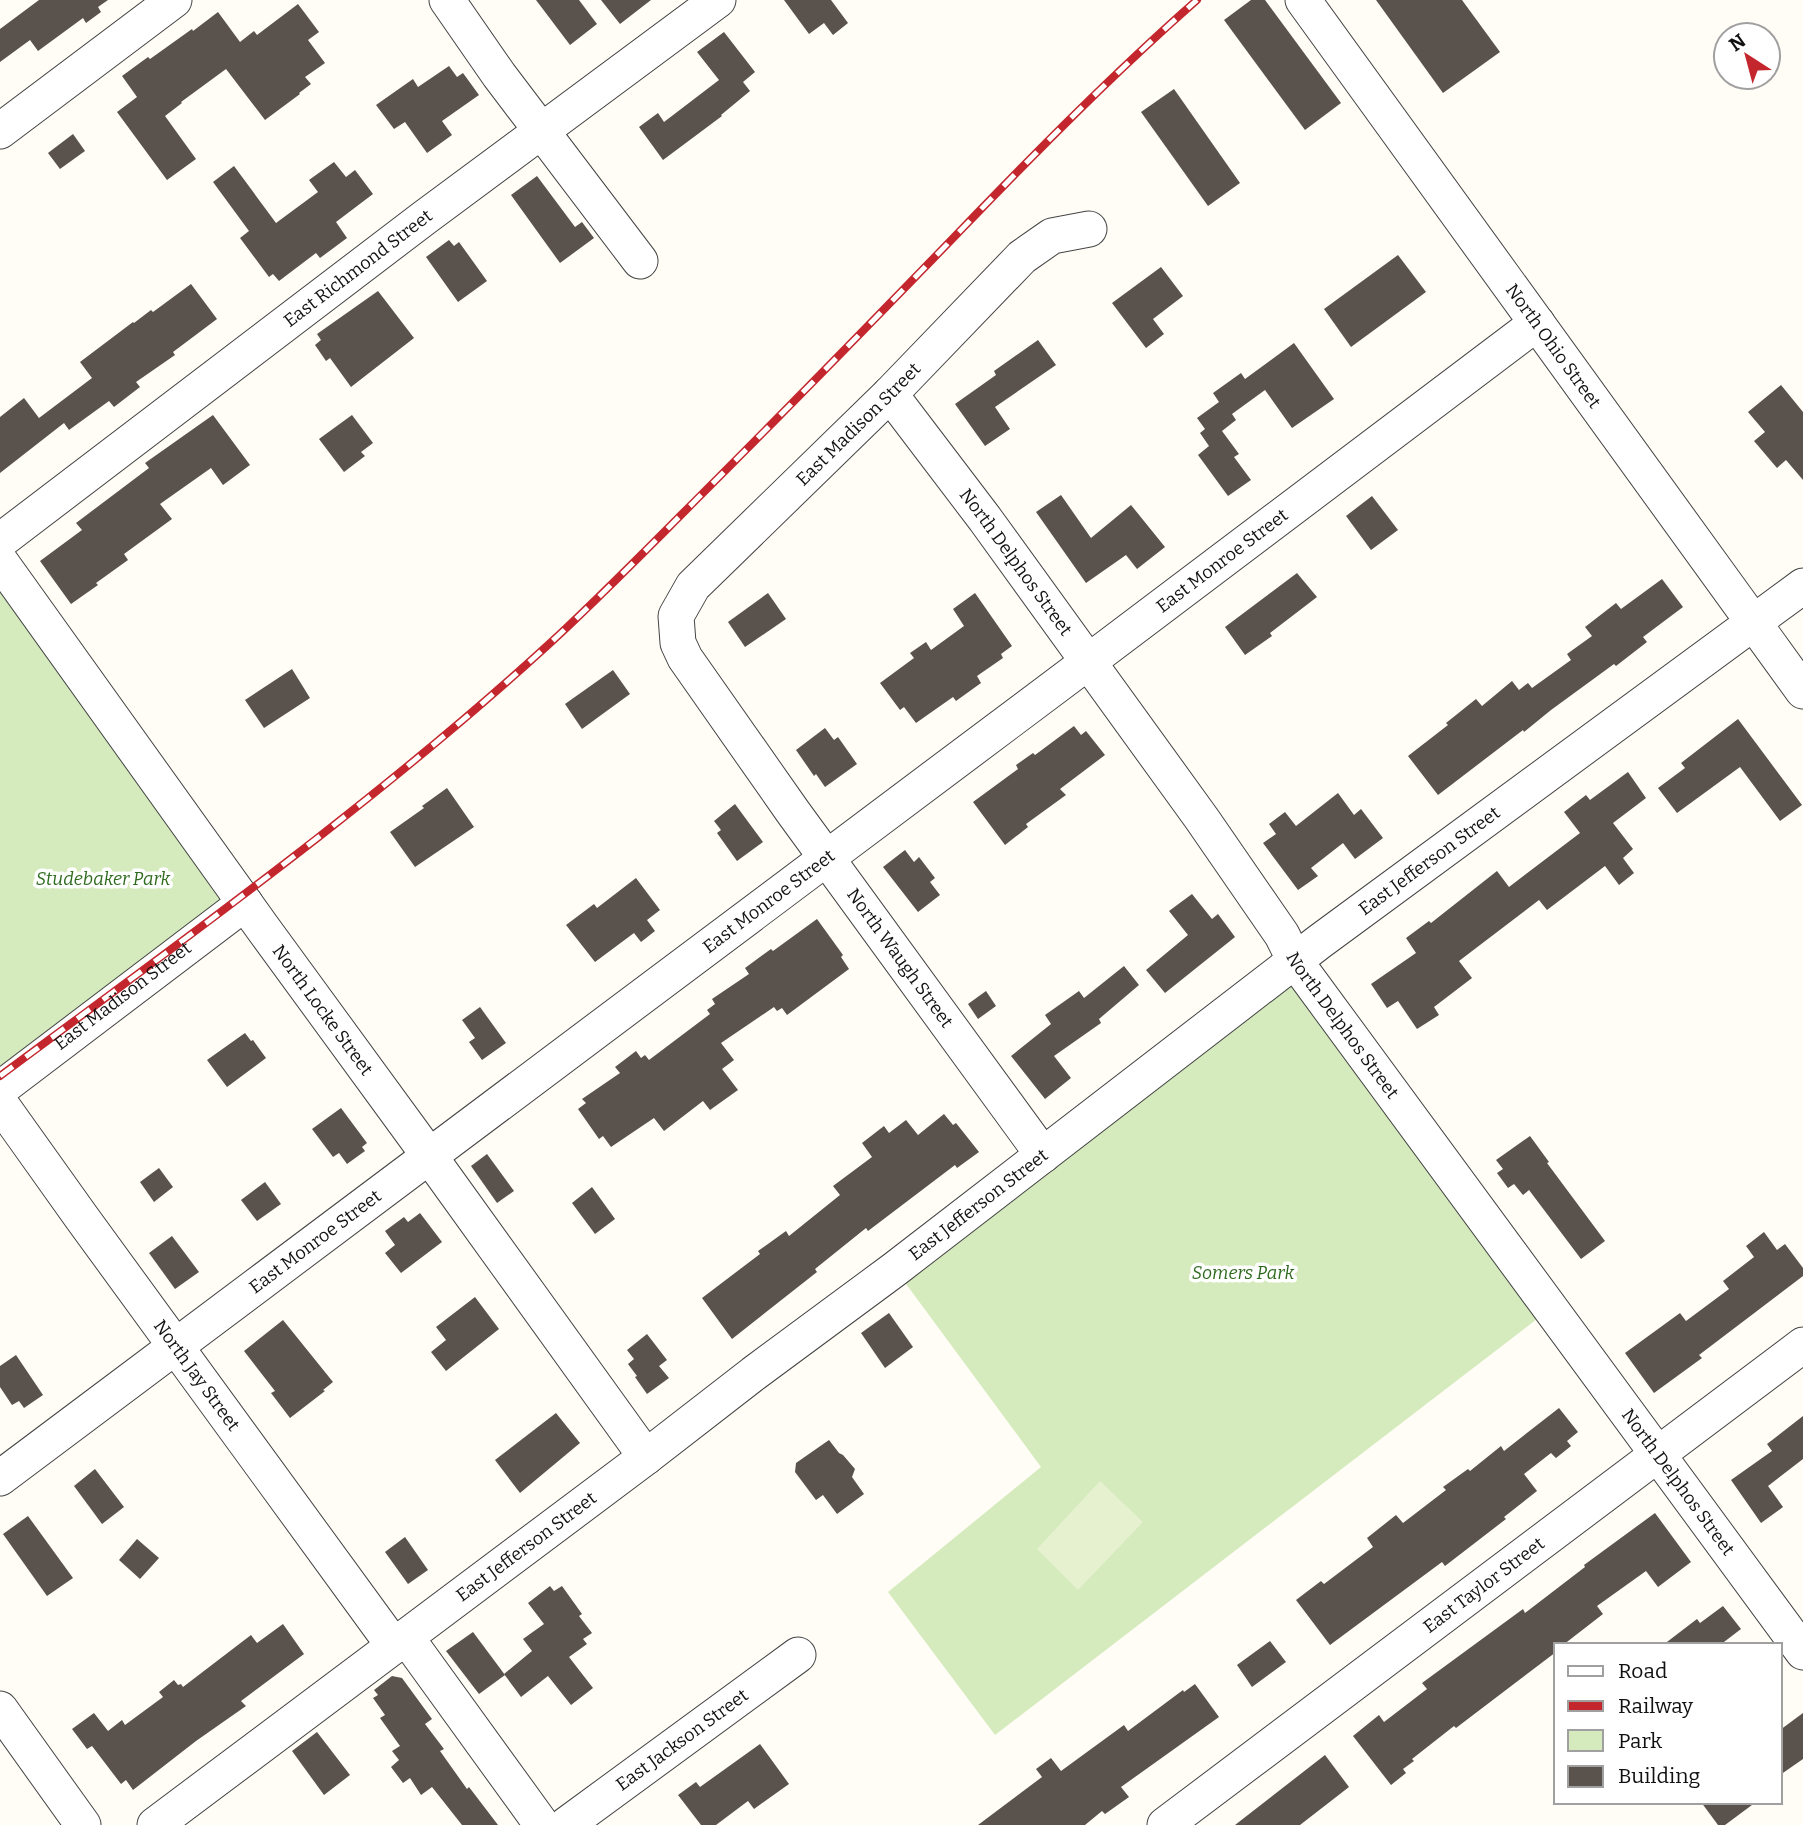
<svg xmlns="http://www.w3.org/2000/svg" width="1803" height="1825" font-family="Bitter,serif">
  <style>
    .green { fill: #d5ebbd }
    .pitch { fill: #e6f2cf }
    .building { fill: #5a524d }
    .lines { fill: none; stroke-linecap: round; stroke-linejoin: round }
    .minor-casing { stroke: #444; stroke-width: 37 }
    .minor { stroke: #fff; stroke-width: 35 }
    .rail-casing { stroke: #c4262e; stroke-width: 8 }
    .rail { stroke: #fff; stroke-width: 5; stroke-dasharray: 16; stroke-linecap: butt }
    .labels { text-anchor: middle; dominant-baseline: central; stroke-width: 7; stroke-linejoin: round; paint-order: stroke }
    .street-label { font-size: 18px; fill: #111; stroke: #fff }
    .park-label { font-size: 18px; font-style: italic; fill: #2f6b1f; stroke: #fff }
  </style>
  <rect width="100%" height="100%" fill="#fffdf5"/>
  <!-- green -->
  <g class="green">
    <path d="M 0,562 L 245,903 L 0,1076 Z"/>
    <path d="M 1295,961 L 1550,1309 L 995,1735 L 888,1592 L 1041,1467 L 895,1269 Z"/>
  </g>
  <!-- pitch -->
  <path class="pitch" d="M 1100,1481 L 1143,1522 L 1078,1590 L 1037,1549 Z"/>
  <!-- building -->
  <g class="building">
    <path d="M 39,0 L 108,0 L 98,7 L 101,12 L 86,23 L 83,18 L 38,51 L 30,40 L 0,62 L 0,29 Z"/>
    <path d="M 536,0 L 579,0 L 597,24 L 570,45 Z"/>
    <path d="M 601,0 L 651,0 L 620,24 Z"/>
    <path d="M 784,0 L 831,0 L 848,23 L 833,35 L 824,23 L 809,34 Z"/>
    <path d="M 1251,0 L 1265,0 L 1341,103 L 1305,130 L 1224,20 Z"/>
    <path d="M 1376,0 L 1462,0 L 1500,52 L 1443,93 Z"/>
    <path d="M 298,4 L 319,32 L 308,40 L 325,63 L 305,77 L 311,84 L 299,93 L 300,94 L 265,120 L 226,69 L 181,102 L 182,103 L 165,116 L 196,159 L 167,180 L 117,112 L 137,97 L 122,76 L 148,57 L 150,59 L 192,29 L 193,31 L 218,12 L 240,42 L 254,31 L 257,35 Z"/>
    <path d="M 724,32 L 755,72 L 743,82 L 750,91 L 721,115 L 722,116 L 663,160 L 639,127 L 658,113 L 664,122 L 719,80 L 697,52 Z"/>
    <path d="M 449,66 L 457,77 L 463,73 L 479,95 L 442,121 L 452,135 L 427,153 L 405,122 L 394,129 L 376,105 L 413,79 L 418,87 Z"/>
    <path d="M 1174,89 L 1240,183 L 1208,206 L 1141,112 Z"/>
    <path d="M 73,134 L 85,151 L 60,169 L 48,153 Z"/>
    <path d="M 334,162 L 346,177 L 355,170 L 373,194 L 336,222 L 347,238 L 320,258 L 316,253 L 279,281 L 273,274 L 269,277 L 240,238 L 249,231 L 213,182 L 234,166 L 276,223 L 318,192 L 309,180 Z"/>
    <path d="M 537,176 L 575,227 L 582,222 L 594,238 L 560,263 L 511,195 Z"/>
    <path d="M 449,240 L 454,246 L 459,242 L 487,281 L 458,302 L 426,257 Z"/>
    <path d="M 1398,255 L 1426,292 L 1351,347 L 1324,309 Z"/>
    <path d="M 1161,267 L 1183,296 L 1153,319 L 1164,334 L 1146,348 L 1112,303 Z"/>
    <path d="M 191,284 L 217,319 L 173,352 L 175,355 L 136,382 L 140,387 L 114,407 L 109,401 L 69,430 L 64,423 L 0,473 L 0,417 L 24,398 L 39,418 L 92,378 L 80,362 L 133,322 L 134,323 L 151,310 L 153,312 Z"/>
    <path d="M 378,291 L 414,338 L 351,387 L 330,358 L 326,361 L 315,345 L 321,340 L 317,334 Z"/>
    <path d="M 1038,340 L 1056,365 L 995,407 L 1010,429 L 985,446 L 955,404 L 996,375 L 994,371 Z"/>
    <path d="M 1294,343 L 1334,399 L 1292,428 L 1265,390 L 1232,414 L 1236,420 L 1222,431 L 1239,454 L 1234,457 L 1251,480 L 1228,496 L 1198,455 L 1209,446 L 1200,433 L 1205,429 L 1197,418 L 1219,402 L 1213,393 L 1241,373 L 1245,379 Z"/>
    <path d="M 1781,385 L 1803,412 L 1803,480 L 1786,460 L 1777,468 L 1754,441 L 1765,432 L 1748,412 Z"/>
    <path d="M 213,415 L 250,465 L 223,485 L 211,468 L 160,504 L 172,519 L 124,554 L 128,560 L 96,583 L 98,585 L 71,604 L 40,561 L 82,530 L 76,523 L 149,468 L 145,463 Z"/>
    <path d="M 352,415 L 373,443 L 361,452 L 365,456 L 344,472 L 319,439 Z"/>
    <path d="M 1061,495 L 1091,538 L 1131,505 L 1165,547 L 1137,569 L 1126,555 L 1086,583 L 1036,512 Z"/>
    <path d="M 1372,496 L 1398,530 L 1371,550 L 1346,516 Z"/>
    <path d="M 1297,573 L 1317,597 L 1270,633 L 1272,636 L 1245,655 L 1225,627 Z"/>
    <path d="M 1662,579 L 1683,607 L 1643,637 L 1647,642 L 1616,666 L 1614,664 L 1551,710 L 1524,732 L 1523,730 L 1438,795 L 1408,756 L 1448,725 L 1446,723 L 1476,699 L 1482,706 L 1512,681 L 1519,690 L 1528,683 L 1532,688 L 1571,660 L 1567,654 L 1592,636 L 1585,627 L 1616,603 L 1621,609 Z"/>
    <path d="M 768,593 L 786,619 L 745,647 L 728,622 Z"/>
    <path d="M 975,593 L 1012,646 L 1001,654 L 1003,658 L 977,676 L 981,683 L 956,701 L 953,697 L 916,723 L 904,707 L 900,710 L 880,683 L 914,658 L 910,653 L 926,642 L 931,650 L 964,626 L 953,609 Z"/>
    <path d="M 292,669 L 310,698 L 264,728 L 245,700 Z"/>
    <path d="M 613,670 L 630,694 L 582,729 L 565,704 Z"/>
    <path d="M 1738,719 L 1802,805 L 1780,821 L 1740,767 L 1677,813 L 1658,788 L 1685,768 L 1681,763 Z"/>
    <path d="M 1074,726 L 1081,735 L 1086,731 L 1105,755 L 1060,789 L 1066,795 L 1026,824 L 1028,827 L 1005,845 L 973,802 L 1018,769 L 1016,765 L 1033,753 L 1035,755 Z"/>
    <path d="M 825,728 L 834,740 L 838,737 L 857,764 L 825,787 L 816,774 L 814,776 L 796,750 Z"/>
    <path d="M 1628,772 L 1646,798 L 1613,823 L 1633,849 L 1623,858 L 1634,873 L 1619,885 L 1605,866 L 1547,910 L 1539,900 L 1459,961 L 1472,978 L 1434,1007 L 1439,1015 L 1417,1029 L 1398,1001 L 1387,1008 L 1371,984 L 1416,953 L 1406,938 L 1429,921 L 1431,923 L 1497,871 L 1509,887 L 1580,833 L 1564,812 L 1586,795 L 1590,800 Z"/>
    <path d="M 447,788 L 474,827 L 415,867 L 390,832 L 424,808 L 422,806 Z"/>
    <path d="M 1338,793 L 1354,815 L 1361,809 L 1383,838 L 1355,859 L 1343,843 L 1311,868 L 1318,876 L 1298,890 L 1263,843 L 1276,834 L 1269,824 L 1285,812 L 1296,826 Z"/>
    <path d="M 735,804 L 763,842 L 737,861 L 717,833 L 721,830 L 714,821 Z"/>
    <path d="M 905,850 L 914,862 L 919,857 L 935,878 L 930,882 L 940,895 L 918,912 L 883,867 Z"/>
    <path d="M 636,878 L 660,910 L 647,920 L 655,931 L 641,942 L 634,933 L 595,962 L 566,925 L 594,904 L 597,908 Z"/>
    <path d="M 1192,894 L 1212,919 L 1218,914 L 1235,937 L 1165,993 L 1146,970 L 1188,935 L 1169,911 Z"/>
    <path d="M 817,919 L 843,955 L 841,957 L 849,969 L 787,1015 L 782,1008 L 777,1011 L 774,1007 L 721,1043 L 734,1060 L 722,1069 L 738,1090 L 710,1110 L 703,1101 L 664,1131 L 654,1118 L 611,1147 L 603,1136 L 599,1139 L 578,1109 L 586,1103 L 582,1099 L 620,1073 L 615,1067 L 636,1051 L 641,1058 L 645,1055 L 649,1060 L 710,1014 L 707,1010 L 715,1004 L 712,999 L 749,974 L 745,968 L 771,949 L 773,951 Z"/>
    <path d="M 1124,966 L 1139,985 L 1099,1019 L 1101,1023 L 1054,1056 L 1071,1078 L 1045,1099 L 1011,1056 L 1051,1024 L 1045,1015 L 1079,991 L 1084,998 Z"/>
    <path d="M 986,991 L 996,1006 L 978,1019 L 968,1004 Z"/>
    <path d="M 480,1007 L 506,1043 L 482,1060 L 469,1042 L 475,1038 L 462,1020 Z"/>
    <path d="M 245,1033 L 251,1041 L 253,1040 L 266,1058 L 227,1087 L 207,1060 Z"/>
    <path d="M 341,1108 L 367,1143 L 362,1147 L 365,1151 L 347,1164 L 339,1153 L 333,1157 L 312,1129 Z"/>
    <path d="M 944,1114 L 953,1125 L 956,1123 L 979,1152 L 957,1168 L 955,1165 L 868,1231 L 866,1228 L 815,1269 L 817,1272 L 732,1339 L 702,1298 L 760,1254 L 758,1251 L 786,1231 L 789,1236 L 840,1195 L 833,1186 L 872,1157 L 862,1143 L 884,1126 L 889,1133 L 906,1120 L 918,1135 Z"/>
    <path d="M 1530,1136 L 1549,1162 L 1547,1163 L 1605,1241 L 1581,1259 L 1529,1190 L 1523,1195 L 1514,1184 L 1508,1188 L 1497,1173 L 1503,1169 L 1496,1160 Z"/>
    <path d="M 487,1154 L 514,1191 L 497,1203 L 471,1166 Z"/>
    <path d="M 159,1168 L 173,1187 L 154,1202 L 140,1182 Z"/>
    <path d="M 265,1182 L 281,1204 L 257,1221 L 241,1200 Z"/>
    <path d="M 592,1187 L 615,1219 L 595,1234 L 572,1203 Z"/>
    <path d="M 420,1213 L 442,1242 L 401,1273 L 385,1253 L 395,1245 L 385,1231 L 404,1217 L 408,1222 Z"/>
    <path d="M 1764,1232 L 1777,1250 L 1785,1244 L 1803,1268 L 1803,1276 L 1699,1355 L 1702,1358 L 1654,1393 L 1625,1353 L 1680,1313 L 1686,1321 L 1729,1289 L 1723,1281 L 1754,1257 L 1746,1246 Z"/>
    <path d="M 172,1236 L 199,1272 L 175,1289 L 149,1253 Z"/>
    <path d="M 475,1297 L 499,1329 L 446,1371 L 431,1352 L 446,1340 L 436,1327 Z"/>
    <path d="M 889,1313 L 913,1347 L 885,1368 L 861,1333 Z"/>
    <path d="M 283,1320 L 333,1382 L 323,1390 L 325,1391 L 290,1418 L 271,1393 L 275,1391 L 244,1351 Z"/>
    <path d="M 647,1334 L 667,1360 L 659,1366 L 669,1378 L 647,1394 L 635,1377 L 637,1376 L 628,1364 L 634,1359 L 627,1350 Z"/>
    <path d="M 16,1355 L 43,1395 L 24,1408 L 19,1401 L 12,1405 L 0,1387 L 0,1366 Z"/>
    <path d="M 1559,1408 L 1578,1432 L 1567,1441 L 1571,1446 L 1556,1458 L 1551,1453 L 1524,1474 L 1537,1491 L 1504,1517 L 1506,1519 L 1445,1566 L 1442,1562 L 1330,1645 L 1296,1600 L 1321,1581 L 1324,1584 L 1373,1547 L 1367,1538 L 1396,1515 L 1403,1523 L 1446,1490 L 1443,1487 L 1468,1469 L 1470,1471 L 1501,1446 L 1504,1451 Z"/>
    <path d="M 556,1413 L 580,1443 L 520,1493 L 495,1460 Z"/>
    <path d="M 1803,1416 L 1803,1459 L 1768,1486 L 1783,1507 L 1761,1523 L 1731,1480 L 1772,1451 L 1767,1444 Z"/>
    <path d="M 829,1440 L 839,1453 L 843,1455 L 855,1469 L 852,1477 L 864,1494 L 837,1514 L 823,1495 L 816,1500 L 795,1472 L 796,1463 Z"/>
    <path d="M 95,1469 L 124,1507 L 102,1524 L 74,1486 Z"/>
    <path d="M 1655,1513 L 1691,1562 L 1658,1587 L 1646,1571 L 1597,1606 L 1603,1614 L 1563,1645 L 1556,1645 L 1556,1652 L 1456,1728 L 1454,1726 L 1412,1759 L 1414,1761 L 1403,1769 L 1406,1773 L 1391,1785 L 1353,1736 L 1379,1715 L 1384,1722 L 1427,1689 L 1422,1683 L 1523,1609 L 1525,1613 L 1585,1567 L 1584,1565 Z"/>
    <path d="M 28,1516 L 73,1578 L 47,1596 L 3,1534 Z"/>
    <path d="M 405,1537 L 428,1570 L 408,1584 L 385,1552 Z"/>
    <path d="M 137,1539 L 159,1558 L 140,1579 L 119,1560 Z"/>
    <path d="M 550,1586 L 554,1591 L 562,1586 L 582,1614 L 579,1616 L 592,1633 L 583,1639 L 587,1644 L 569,1657 L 593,1688 L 571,1705 L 548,1676 L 521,1697 L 504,1674 L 532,1651 L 523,1639 L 544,1624 L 528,1603 Z"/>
    <path d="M 1723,1606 L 1741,1629 L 1720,1645 L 1663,1645 L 1697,1619 L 1700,1623 Z"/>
    <path d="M 283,1624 L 304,1654 L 241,1701 L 246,1706 L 196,1741 L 133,1790 L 126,1780 L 121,1784 L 92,1746 L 87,1749 L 72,1729 L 94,1713 L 108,1731 L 122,1720 L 125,1725 L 163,1697 L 159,1692 L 174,1680 L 178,1685 L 181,1684 L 183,1687 L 251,1635 L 257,1643 Z"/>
    <path d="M 473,1632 L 505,1675 L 479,1694 L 446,1651 Z"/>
    <path d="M 1270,1641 L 1286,1662 L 1252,1687 L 1237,1665 Z"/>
    <path d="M 392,1676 L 402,1678 L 432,1719 L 425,1724 L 444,1749 L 440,1751 L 467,1789 L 469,1787 L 498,1825 L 462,1825 L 432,1787 L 421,1795 L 410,1778 L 403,1783 L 391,1767 L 399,1760 L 392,1751 L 400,1746 L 380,1718 L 385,1715 L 373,1698 L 378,1695 L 374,1690 Z"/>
    <path d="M 1195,1684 L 1219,1717 L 1121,1787 L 1129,1797 L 1105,1814 L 1102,1811 L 1085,1825 L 978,1825 L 1042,1777 L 1036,1769 L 1051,1758 L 1061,1771 L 1124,1725 L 1128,1731 L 1183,1690 L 1184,1692 Z"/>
    <path d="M 1803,1713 L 1803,1759 L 1780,1775 L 1780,1730 Z"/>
    <path d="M 317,1732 L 350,1775 L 324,1795 L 292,1751 Z"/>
    <path d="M 760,1744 L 789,1784 L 754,1809 L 748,1801 L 716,1825 L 701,1825 L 678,1795 L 696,1782 L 700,1787 Z"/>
    <path d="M 1325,1755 L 1349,1787 L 1300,1825 L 1235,1825 Z"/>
    <path d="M 1701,1802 L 1756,1802 L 1725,1825 L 1718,1825 Z"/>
  </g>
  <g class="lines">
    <defs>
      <g id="minor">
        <path d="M 447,0 L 499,75 L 640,261"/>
        <path id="s1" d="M 1303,0 L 1803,691"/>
        <path d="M 0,131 L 174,0"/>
        <path id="s2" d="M 890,394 L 985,519 L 1202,819 L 1282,935 L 1295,961 L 1803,1652"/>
        <path id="s3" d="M 0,541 L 424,218 L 718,0"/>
        <path id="s4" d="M 0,561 L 262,927 L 430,1157 L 646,1457"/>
        <path id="s5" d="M 0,1089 L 245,903"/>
        <path id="s6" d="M 0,1103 L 82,1218 L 394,1646"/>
        <path id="s7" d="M 1043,1155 L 793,812 L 685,658 L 678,643 L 676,616 L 693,586 L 890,394 L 1022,257 L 1052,236 L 1089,229"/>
        <path id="s8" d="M 0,1478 L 1088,662 L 1537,323"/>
        <path d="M 406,1637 L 542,1825"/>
        <path d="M 0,1709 L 83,1825"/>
        <path id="s9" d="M 155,1825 L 646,1457 L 753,1374 L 895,1269 L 1319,942 L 1803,586"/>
        <path id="s10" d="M 566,1825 L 798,1655"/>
        <path id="s11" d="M 1165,1825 L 1803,1345"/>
      </g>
    </defs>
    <!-- minor casing -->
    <use href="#minor" class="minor-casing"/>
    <!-- minor -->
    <use href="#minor" class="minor"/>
    <defs>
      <path id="rail" d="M 0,1076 C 187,937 376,802 548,645 C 597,600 645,551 692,504 C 782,414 871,323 959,232 C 1036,152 1114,73 1197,0"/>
    </defs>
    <!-- rail casing -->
    <use href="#rail" class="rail-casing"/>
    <!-- rail -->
    <use href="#rail" class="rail"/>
  </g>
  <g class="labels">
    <!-- street labels -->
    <g class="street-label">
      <text stroke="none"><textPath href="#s3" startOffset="450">East Richmond Street</textPath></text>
      <text stroke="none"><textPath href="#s1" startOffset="427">North Ohio Street</textPath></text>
      <text stroke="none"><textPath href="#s7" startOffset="922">East Madison Street</textPath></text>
      <text stroke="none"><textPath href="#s8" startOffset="1528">East Monroe Street</textPath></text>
      <text stroke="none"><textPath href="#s2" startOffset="210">North Delphos Street</textPath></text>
      <text stroke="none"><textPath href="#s9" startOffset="1598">East Jefferson Street</textPath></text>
      <text stroke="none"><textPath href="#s8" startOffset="961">East Monroe Street</textPath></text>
      <text transform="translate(900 958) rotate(54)">North Waugh Street</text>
      <text stroke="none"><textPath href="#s5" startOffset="154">East Madison Street</textPath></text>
      <text stroke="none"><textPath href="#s4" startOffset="553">North Locke Street</textPath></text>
      <text stroke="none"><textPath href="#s2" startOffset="777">North Delphos Street</textPath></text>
      <text stroke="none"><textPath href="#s9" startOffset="1031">East Jefferson Street</textPath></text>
      <text stroke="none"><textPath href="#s8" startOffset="394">East Monroe Street</textPath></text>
      <text stroke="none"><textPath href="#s6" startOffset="336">North Jay Street</textPath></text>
      <text stroke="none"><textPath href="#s2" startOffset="1344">North Delphos Street</textPath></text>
      <text stroke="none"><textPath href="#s9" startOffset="464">East Jefferson Street</textPath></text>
      <text stroke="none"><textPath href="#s11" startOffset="399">East Taylor Street</textPath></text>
      <text stroke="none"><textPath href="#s10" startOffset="144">East Jackson Street</textPath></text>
    </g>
    <!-- park labels -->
    <g class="park-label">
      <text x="103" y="879">Studebaker Park</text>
      <text x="1243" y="1273">Somers Park</text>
    </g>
  </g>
  <!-- legend -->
  <rect x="1554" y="1643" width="228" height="161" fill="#ffffff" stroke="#a0a0a0" stroke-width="2"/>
  <rect x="1568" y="1666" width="35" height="10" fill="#ffffff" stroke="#a0a0a0" stroke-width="2"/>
  <text x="1618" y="1678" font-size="21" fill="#111111">Road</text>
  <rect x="1568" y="1701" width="35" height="10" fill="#c4262e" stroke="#a0a0a0" stroke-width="2"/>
  <text x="1618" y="1713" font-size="21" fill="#111111">Railway</text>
  <rect x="1568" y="1730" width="35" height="21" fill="#d5ebbd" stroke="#a0a0a0" stroke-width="2"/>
  <text x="1618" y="1748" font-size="21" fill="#111111">Park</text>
  <rect x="1568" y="1766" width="35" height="21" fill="#5a524d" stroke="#a0a0a0" stroke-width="2"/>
  <text x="1618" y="1783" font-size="21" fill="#111111">Building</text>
  <!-- north arrow -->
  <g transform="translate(1747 56) rotate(324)"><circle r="33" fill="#ffffff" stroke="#a0a0a0" stroke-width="2"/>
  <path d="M0-5L12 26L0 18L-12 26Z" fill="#c4262e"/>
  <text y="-10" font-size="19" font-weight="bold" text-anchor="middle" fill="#111111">N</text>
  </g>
</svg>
